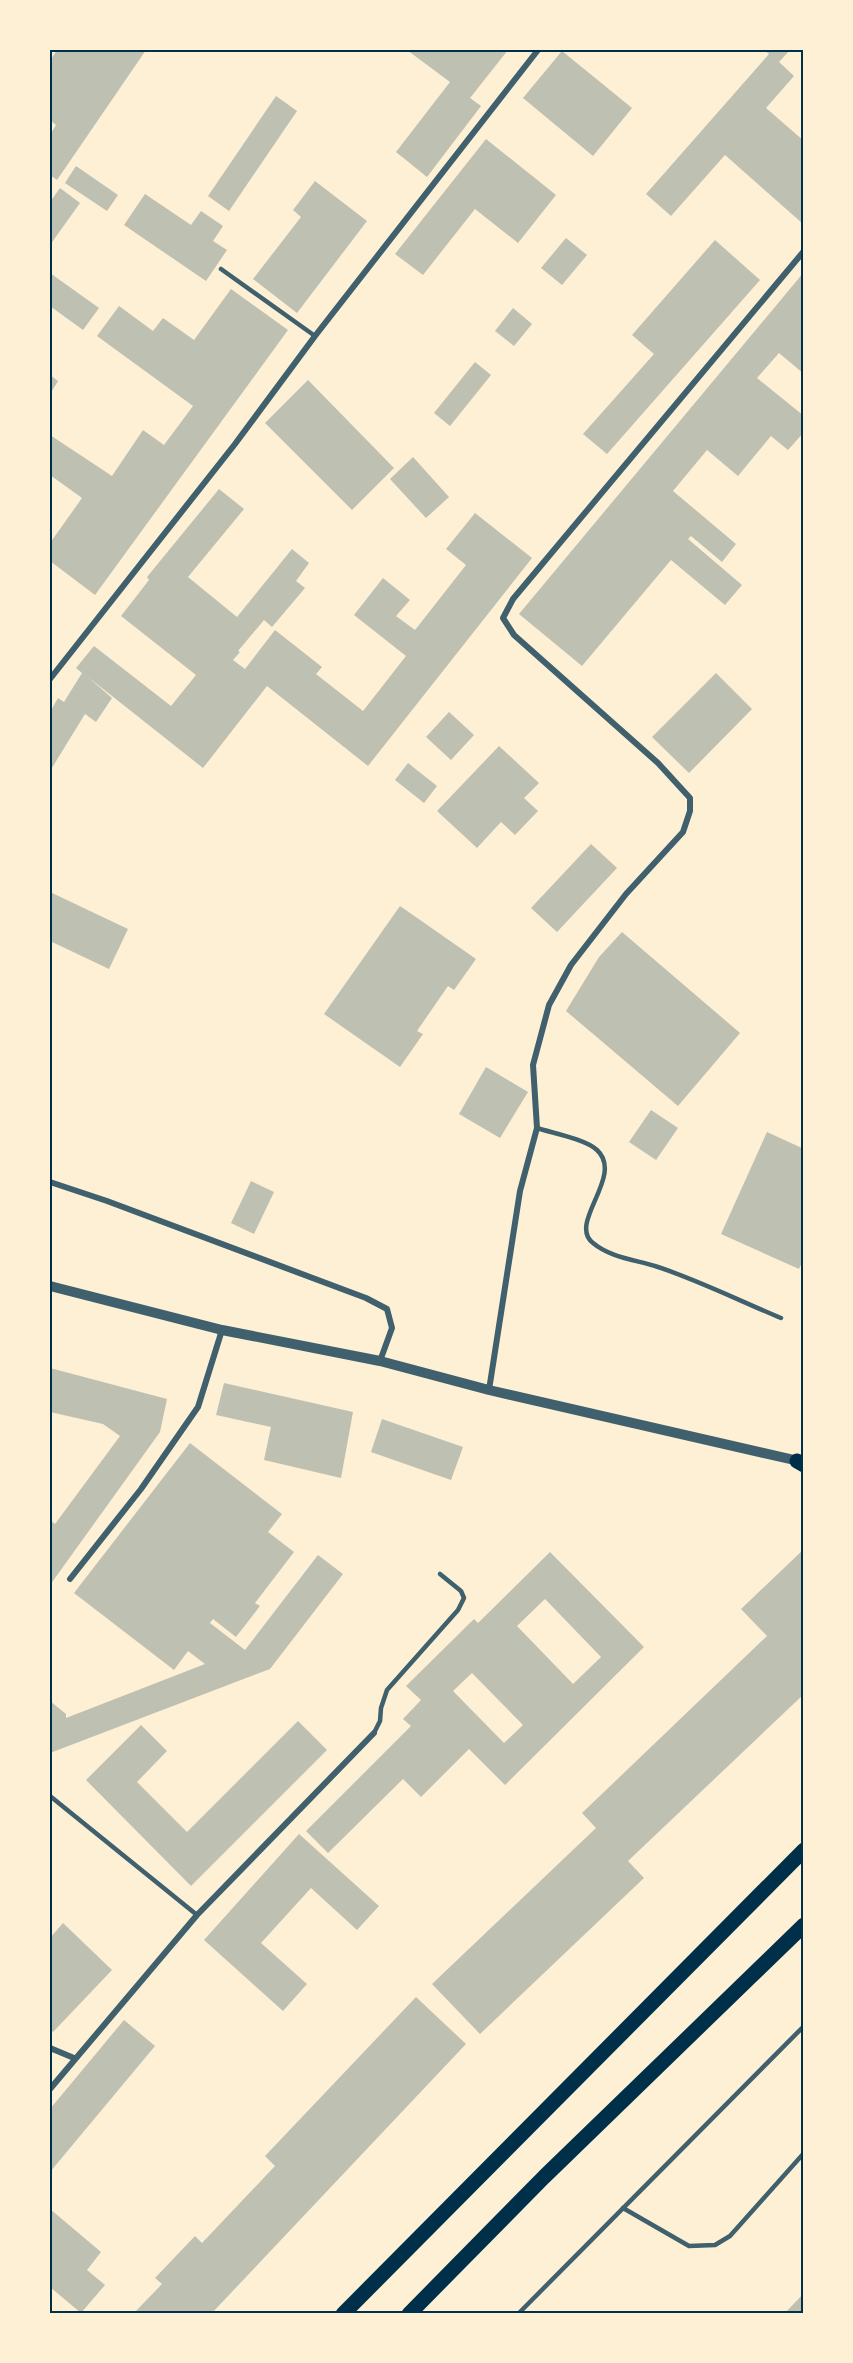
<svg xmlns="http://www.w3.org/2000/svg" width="853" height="2363" font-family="Manrope,sans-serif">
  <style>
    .building { fill: #bec0b2; fill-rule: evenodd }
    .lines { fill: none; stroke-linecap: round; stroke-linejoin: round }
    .service { stroke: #3f606c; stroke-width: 4.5 }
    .minor { stroke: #3f606c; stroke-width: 6 }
    .tertiary { stroke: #3f606c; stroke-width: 10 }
    .primary { stroke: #003049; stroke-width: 15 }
    .neatline { fill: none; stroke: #003049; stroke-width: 2 }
  </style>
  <rect width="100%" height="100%" fill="#fdf0d5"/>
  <!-- building -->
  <g class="building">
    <path d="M 57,50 L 146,50 L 57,180 L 50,175 L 50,135 L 56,125 L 50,120 L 50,61 Z"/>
    <path d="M 407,50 L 508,50 L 470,98 L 481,106 L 427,177 L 396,152 L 450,82 Z"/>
    <path d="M 764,50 L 790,50 L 779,62 L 794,76 L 766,108 L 804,141 L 804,221 L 802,223 L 725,155 L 671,216 L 646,194 L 769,54 Z"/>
    <path d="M 562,51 L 632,108 L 593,156 L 523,98 Z"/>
    <path d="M 276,96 L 297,111 L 229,211 L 208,196 Z"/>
    <path d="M 486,139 L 556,195 L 518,243 L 475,209 L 423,275 L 395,254 Z"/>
    <path d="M 76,166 L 118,195 L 107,211 L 65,183 Z"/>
    <path d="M 315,181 L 367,221 L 297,313 L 253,279 L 301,217 L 293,210 Z"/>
    <path d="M 60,188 L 80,203 L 50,245 L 50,202 Z"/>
    <path d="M 145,194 L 191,225 L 201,211 L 223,226 L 213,241 L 227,250 L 206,281 L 124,225 Z"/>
    <path d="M 566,238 L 587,255 L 562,285 L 541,268 Z"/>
    <path d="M 715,240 L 760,280 L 607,454 L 583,434 L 654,354 L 632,335 Z"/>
    <path d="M 804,272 L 804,374 L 779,353 L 757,378 L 804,416 L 804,432 L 788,450 L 771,436 L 738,476 L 707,450 L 673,491 L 736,544 L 722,562 L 691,536 L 688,539 L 742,585 L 725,605 L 671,560 L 582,666 L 519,614 Z"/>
    <path d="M 50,273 L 99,308 L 83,330 L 50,306 Z"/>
    <path d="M 231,289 L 288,330 L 95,595 L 50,561 L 50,543 L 82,498 L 50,475 L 50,435 L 112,476 L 143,430 L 164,445 L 193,406 L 97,336 L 119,306 L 153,331 L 163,318 L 194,340 Z"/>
    <path d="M 513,308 L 532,324 L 514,346 L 495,331 Z"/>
    <path d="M 475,362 L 491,375 L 450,426 L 434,413 Z"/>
    <path d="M 50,375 L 58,381 L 50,394 Z"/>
    <path d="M 308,380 L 394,468 L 352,510 L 265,423 Z"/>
    <path d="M 413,457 L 449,497 L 426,518 L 390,479 Z"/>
    <path d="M 219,489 L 244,509 L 188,577 L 237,617 L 292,549 L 309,563 L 296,581 L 305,588 L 272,627 L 264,620 L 238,651 L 240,652 L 233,660 L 245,669 L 275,630 L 322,667 L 316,674 L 363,711 L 406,656 L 354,615 L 383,578 L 410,600 L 396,616 L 415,630 L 466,565 L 446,549 L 475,513 L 532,558 L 368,766 L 267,686 L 203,768 L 88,677 L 112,698 L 96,722 L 85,714 L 50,771 L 50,712 L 58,698 L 64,702 L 82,673 L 76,668 L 94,646 L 171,706 L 196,675 L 121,616 L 149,580 L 147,577 Z"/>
    <path d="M 716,673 L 752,709 L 689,773 L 652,737 Z"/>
    <path d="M 449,712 L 474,735 L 451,760 L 426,737 Z"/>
    <path d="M 499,746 L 539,783 L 524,798 L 538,811 L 515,835 L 501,822 L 477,848 L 437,811 Z"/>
    <path d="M 408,763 L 437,786 L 424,803 L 395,780 Z"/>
    <path d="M 591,844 L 617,868 L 557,932 L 531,908 Z"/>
    <path d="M 50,892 L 128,929 L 109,969 L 50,941 Z"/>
    <path d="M 400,906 L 476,959 L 454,990 L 448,986 L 417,1031 L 423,1034 L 400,1067 L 324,1014 Z"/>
    <path d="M 622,932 L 740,1033 L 678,1106 L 566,1011 L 599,957 Z"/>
    <path d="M 486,1067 L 528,1092 L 500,1138 L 459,1114 Z"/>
    <path d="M 651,1110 L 678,1128 L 656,1160 L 629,1142 Z"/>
    <path d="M 767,1132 L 804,1149 L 804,1258 L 799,1269 L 721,1234 Z"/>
    <path d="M 251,1181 L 274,1192 L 254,1234 L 231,1223 Z"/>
    <path d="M 50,1368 L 167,1399 L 160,1432 L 50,1585 L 50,1520 L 55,1524 L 120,1436 L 103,1424 L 50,1412 Z"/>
    <path d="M 224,1383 L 353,1412 L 341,1478 L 264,1460 L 271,1427 L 216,1415 Z"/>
    <path d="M 382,1419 L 463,1447 L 451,1480 L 371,1452 Z"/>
    <path d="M 190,1443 L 282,1514 L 268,1532 L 294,1552 L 255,1603 L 260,1606 L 236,1637 L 213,1619 L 210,1623 L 245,1650 L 318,1555 L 343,1574 L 270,1669 L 50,1753 L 50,1701 L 66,1714 L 66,1718 L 205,1664 L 188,1651 L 174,1670 L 74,1593 Z"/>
    <path d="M 804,1549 L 804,1694 L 628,1861 L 644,1878 L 480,2034 L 432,1984 L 596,1828 L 582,1813 L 767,1636 L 741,1609 Z"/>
    <path d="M 550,1552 L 644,1647 L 505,1785 L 469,1749 L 421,1797 L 403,1779 L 328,1853 L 306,1831 L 411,1726 L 403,1719 L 421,1700 L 406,1686 L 474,1619 L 478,1623 ZM 545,1599 L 601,1657 L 573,1684 L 517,1626 ZM 472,1673 L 523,1725 L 504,1743 L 453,1691 Z"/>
    <path d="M 298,1721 L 327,1750 L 191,1886 L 86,1780 L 141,1725 L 167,1751 L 137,1782 L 187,1832 Z"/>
    <path d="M 299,1834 L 379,1906 L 357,1930 L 311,1888 L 261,1943 L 307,1984 L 283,2011 L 204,1940 Z"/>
    <path d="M 63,1923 L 112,1970 L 53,2032 L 50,2029 L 50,1938 Z"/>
    <path d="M 416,1997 L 466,2044 L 212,2313 L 134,2313 L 162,2284 L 155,2278 L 195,2236 L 202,2243 L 275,2166 L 265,2156 Z"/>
    <path d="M 124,2020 L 155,2046 L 50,2172 L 50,2109 Z"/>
    <path d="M 50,2209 L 101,2252 L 87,2270 L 105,2285 L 81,2313 L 50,2287 Z"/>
    <path d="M 804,2293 L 804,2313 L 785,2313 Z"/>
  </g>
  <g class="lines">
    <!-- service -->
    <g class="service">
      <path d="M 221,269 L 315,336"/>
      <path d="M 537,1128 C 552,1133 585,1139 597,1150 C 625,1176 567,1223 593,1243 C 611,1258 637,1260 658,1267 C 700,1281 740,1301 781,1318"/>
      <path d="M 374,1733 L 380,1721 L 381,1708 L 387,1690 L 458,1610 L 464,1598 L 461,1591 L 440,1574"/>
      <path d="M 50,1796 L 197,1915"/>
      <path d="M 623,2208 L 689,2246 L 715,2245 L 730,2236 L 804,2153"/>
      <path d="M 518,2314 L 804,2026"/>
    </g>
    <!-- minor -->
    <g class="minor">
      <path d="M 50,679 L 235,444 L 315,336 L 538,50"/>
      <path d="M 50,1182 L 107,1201 L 366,1298 L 387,1309 L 392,1328 L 380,1361"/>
      <path d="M 489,1390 L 520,1191 L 537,1128 L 533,1065 L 549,1005 L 571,965 L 626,894 L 683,832 L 690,811 L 690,798 L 658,763 L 514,635 L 503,618 L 513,599 L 804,251"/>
      <path d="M 70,1579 L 141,1489 L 198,1407 L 222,1330"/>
      <path d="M 50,2048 L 74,2058"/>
      <path d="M 50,2089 L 197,1915 L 374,1733"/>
    </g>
    <!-- tertiary -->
    <path class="tertiary" d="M 50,1286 L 222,1330 L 380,1361 L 489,1390 L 803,1462"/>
    <!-- primary -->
    <g class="primary">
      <path d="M 797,1461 L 804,1465"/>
      <path d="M 343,2314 L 804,1850"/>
      <path d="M 409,2314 L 544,2177 L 804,1925"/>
    </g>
  </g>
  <!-- border -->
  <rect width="853" height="2363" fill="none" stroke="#fdf0d5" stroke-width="102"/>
  <rect x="51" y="51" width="751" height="2261" class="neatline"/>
</svg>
